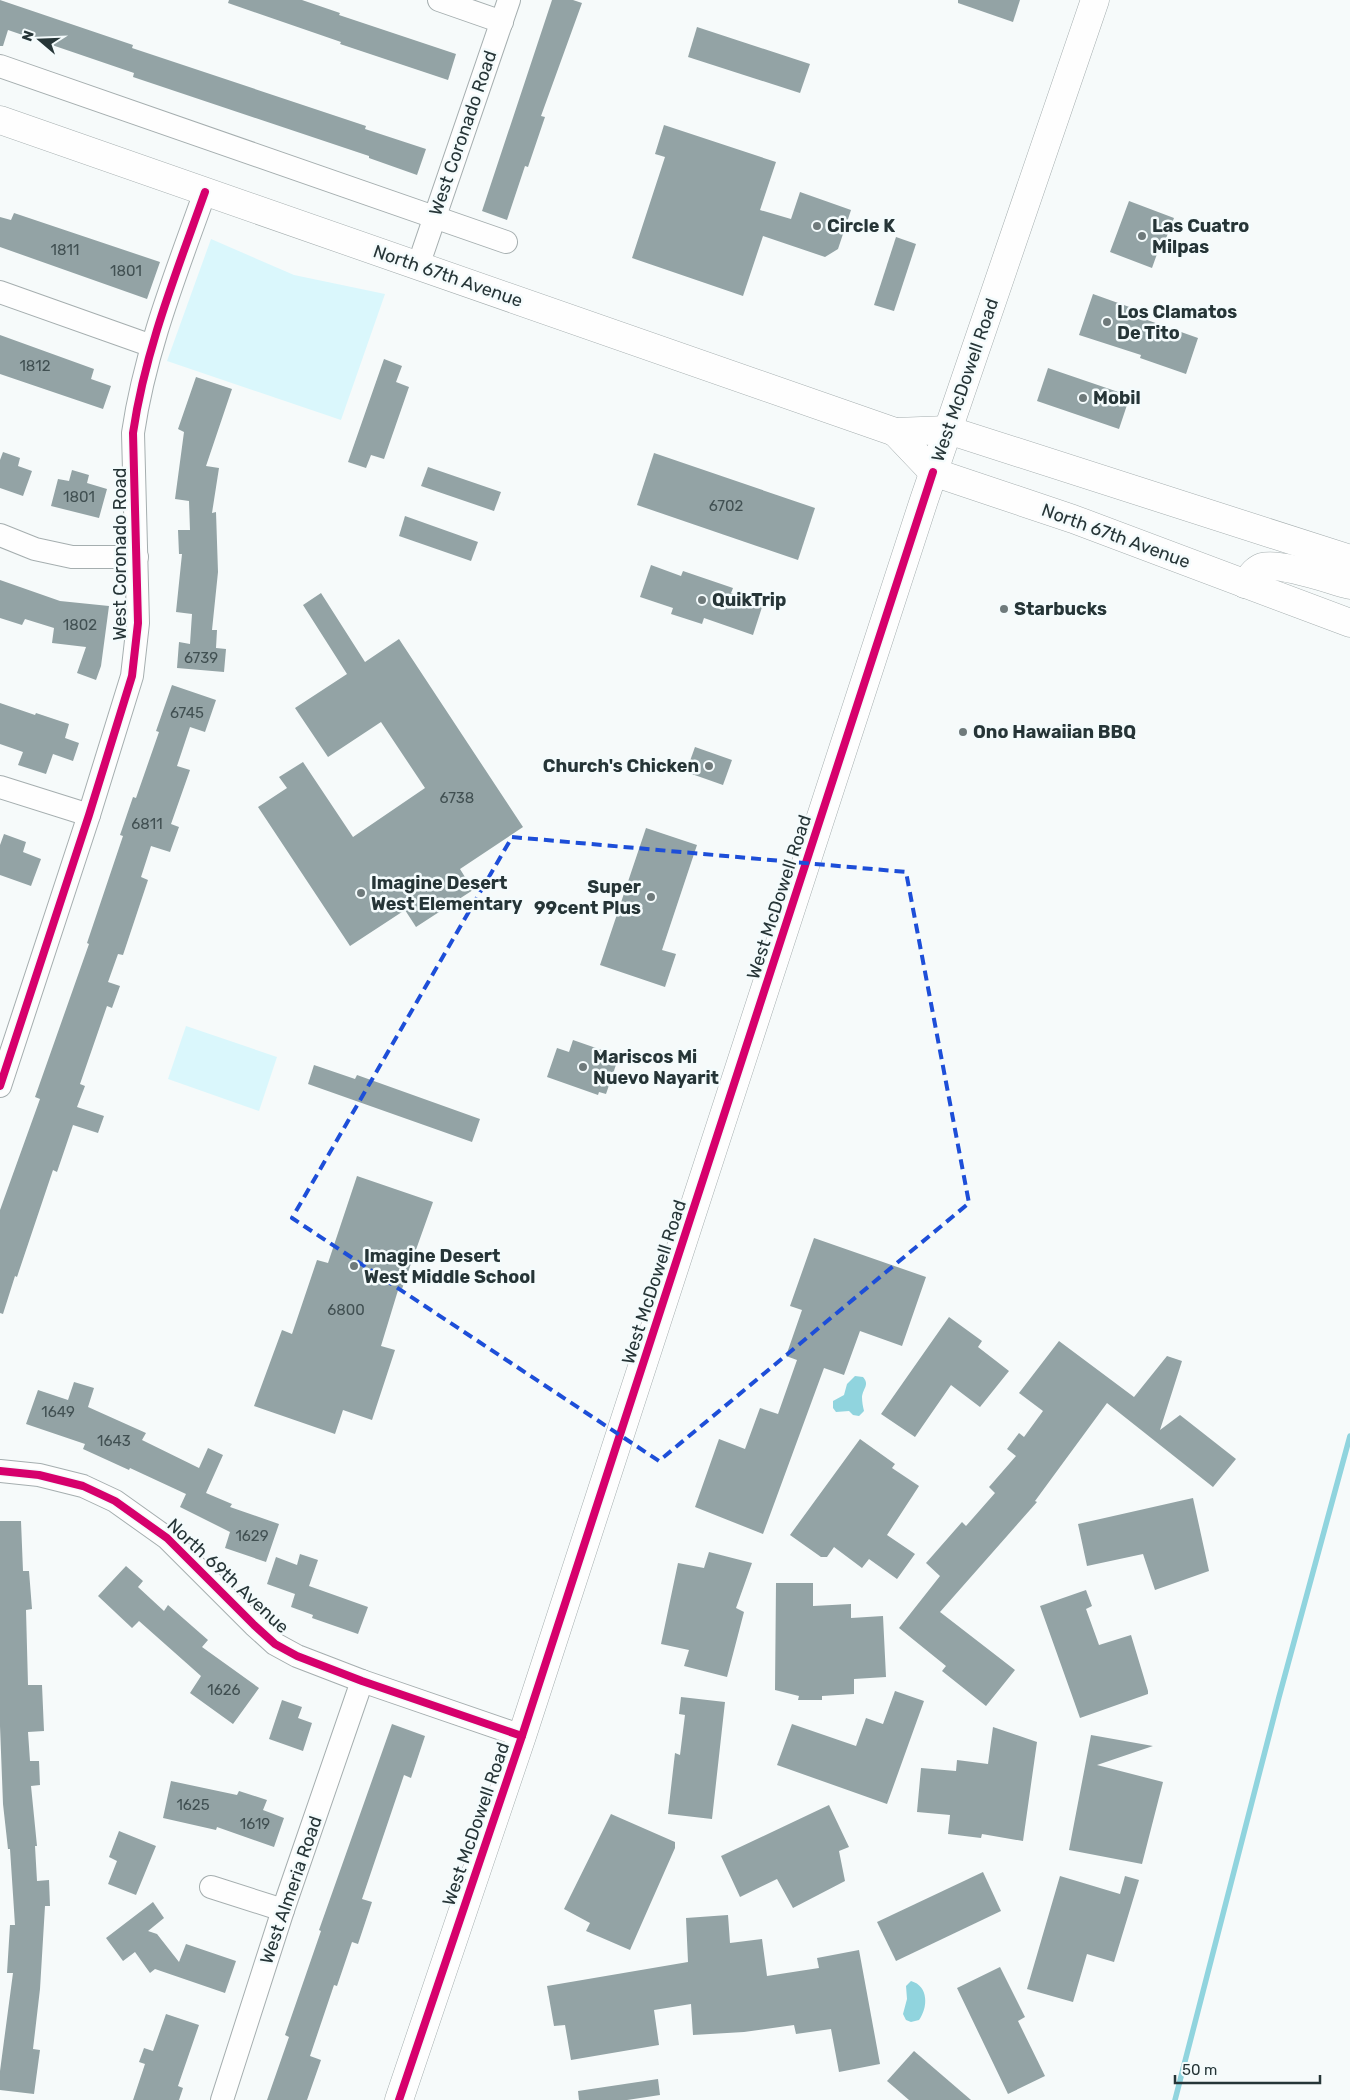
<svg xmlns="http://www.w3.org/2000/svg" width="1350" height="2100" font-family="Rubik,sans-serif">
  <style>
    .green { fill: #daf7fc }
    .water { fill: #90d4de }
    .lines { fill: none; stroke-linecap: round; stroke-linejoin: round }
    .stream { stroke: #90d4de; stroke-width: 5.5 }
    .building { fill: #93a3a5 }
    .minor-casing { stroke: #a5aeaf; stroke-width: 24 }
    .secondary-casing { stroke: #a5aeaf; stroke-width: 29 }
    .primary-casing { stroke: #a5aeaf; stroke-width: 29 }
    .minor { stroke: #fefefe; stroke-width: 22 }
    .secondary { stroke: #fefefe; stroke-width: 28 }
    .primary { stroke: #fefefe; stroke-width: 28 }
    .cycleway-casing { stroke: #f4fbfc; stroke-width: 11 }
    .cycleway { stroke: #d6006c; stroke-width: 8 }
    .marked { fill: none; stroke: #1d4ed8; stroke-width: 4; stroke-dasharray: 10 6; stroke-linejoin: round }
    .poi-dot { fill: #6f7a7b; stroke: #f4fbfc; stroke-width: 2 }
    .labels { text-anchor: middle; dominant-baseline: central; stroke-width: 5; stroke-linejoin: round; paint-order: stroke }
    .number-label { font-size: 15px; fill: #415052 }
    .street-label { font-size: 18px; fill: #263537; stroke: #f4fbfc }
    .poi-label { font-size: 18px; font-weight: bold; fill: #263537; stroke: #f4fbfc; text-anchor: start }
  </style>
  <rect width="100%" height="100%" fill="#f6fafa"/>
  <!-- green -->
  <g class="green">
    <path d="M 211,239 L 294,275 L 385,294 L 341,420 L 167,361 Z"/>
    <path d="M 186,1026 L 277,1057 L 259,1111 L 168,1079 Z"/>
  </g>
  <!-- water -->
  <g class="water">
    <path d="M 855,1376 L 863,1377 C 870,1385 863,1388 862,1397 C 862,1402 863,1407 864,1411 L 859,1416 L 853,1415 L 849,1411 L 836,1412 L 833,1408 L 833,1401 L 844,1395 L 847,1384 Z"/>
    <path d="M 911,1981 C 929,1986 928,2008 919,2020 L 911,2022 L 906,2020 L 903,2014 L 907,1999 L 906,1986 Z"/>
  </g>
  <g class="lines">
    <!-- stream -->
    <path class="stream" d="M 1175,2100 L 1279,1697 L 1350,1436"/>
  </g>
  <!-- building -->
  <g class="building">
    <path d="M 0,0 L 133,45 L 132,48 L 366,126 L 365,129 L 426,149 L 417,175 L 369,158 L 369,156 L 133,77 L 134,73 L 8,30 L 3,46 L 0,46 Z"/>
    <path d="M 229,0 L 302,0 L 340,13 L 339,15 L 456,54 L 448,80 L 340,44 L 341,42 L 228,3 Z"/>
    <path d="M 552,0 L 573,0 L 582,3 L 541,116 L 545,117 L 528,167 L 525,166 L 507,220 L 482,211 Z"/>
    <path d="M 958,0 L 1020,0 L 1013,22 L 958,3 Z"/>
    <path d="M 697,27 L 810,64 L 800,93 L 688,57 Z"/>
    <path d="M 664,125 L 776,162 L 760,210 L 791,219 L 800,192 L 851,210 L 838,249 L 825,257 L 763,236 L 743,296 L 632,258 L 665,157 L 655,154 Z"/>
    <path d="M 1129,201 L 1174,218 L 1165,241 L 1162,240 L 1152,268 L 1110,252 Z"/>
    <path d="M 14,213 L 160,262 L 147,299 L 0,247 L 0,217 L 11,220 Z"/>
    <path d="M 896,237 L 916,244 L 894,311 L 874,305 Z"/>
    <path d="M 1093,294 L 1135,309 L 1133,315 L 1198,338 L 1186,374 L 1140,358 L 1141,355 L 1079,335 Z"/>
    <path d="M 0,335 L 94,369 L 91,379 L 111,386 L 103,409 L 0,374 Z"/>
    <path d="M 384,359 L 402,366 L 396,382 L 409,387 L 384,459 L 371,455 L 366,468 L 348,462 Z"/>
    <path d="M 1048,368 L 1130,396 L 1119,429 L 1037,401 Z"/>
    <path d="M 196,377 L 232,389 L 206,466 L 219,468 L 212,513 L 216,512 L 218,572 L 212,630 L 217,630 L 216,648 L 226,649 L 224,672 L 177,668 L 179,642 L 190,644 L 192,614 L 176,612 L 182,554 L 179,554 L 178,530 L 190,530 L 189,501 L 175,499 L 184,432 L 178,429 Z"/>
    <path d="M 3,452 L 20,458 L 18,466 L 32,471 L 23,496 L 0,488 L 0,460 Z"/>
    <path d="M 654,453 L 815,508 L 798,560 L 637,505 Z"/>
    <path d="M 428,467 L 501,492 L 494,511 L 421,486 Z"/>
    <path d="M 72,470 L 89,475 L 87,483 L 107,489 L 99,518 L 51,506 L 58,479 L 69,481 Z"/>
    <path d="M 405,516 L 478,542 L 471,561 L 399,536 Z"/>
    <path d="M 651,565 L 681,576 L 683,571 L 733,588 L 731,593 L 763,604 L 753,635 L 704,618 L 702,624 L 671,614 L 673,608 L 640,597 Z"/>
    <path d="M 0,580 L 60,601 L 109,606 L 101,666 L 96,680 L 77,673 L 86,647 L 52,643 L 54,628 L 25,619 L 22,625 L 0,618 Z"/>
    <path d="M 321,593 L 365,662 L 399,639 L 523,827 L 460,869 L 473,890 L 416,927 L 405,910 L 350,946 L 258,807 L 287,788 L 279,777 L 303,762 L 353,837 L 425,788 L 381,722 L 328,757 L 295,708 L 347,674 L 303,605 Z"/>
    <path d="M 172,685 L 216,700 L 205,732 L 190,727 L 177,766 L 190,770 L 171,824 L 179,827 L 170,852 L 151,846 L 141,877 L 148,880 L 123,955 L 118,954 L 108,982 L 120,986 L 112,1008 L 107,1006 L 80,1084 L 85,1086 L 77,1107 L 104,1116 L 98,1133 L 73,1125 L 57,1172 L 53,1170 L 17,1277 L 15,1276 L 3,1314 L 0,1313 L 0,1210 L 40,1099 L 35,1097 L 89,944 L 87,943 L 123,836 L 120,835 L 133,797 L 136,798 L 159,732 L 156,731 Z"/>
    <path d="M 0,703 L 35,715 L 36,713 L 69,724 L 65,738 L 79,743 L 73,761 L 53,754 L 46,774 L 18,765 L 23,752 L 0,744 Z"/>
    <path d="M 695,747 L 732,760 L 723,785 L 686,772 Z"/>
    <path d="M 646,828 L 697,845 L 662,950 L 676,954 L 665,987 L 600,965 Z"/>
    <path d="M 4,834 L 26,842 L 23,852 L 41,859 L 31,886 L 0,875 L 0,845 Z"/>
    <path d="M 573,1040 L 619,1056 L 606,1094 L 599,1092 L 598,1095 L 547,1077 L 557,1048 L 569,1052 Z"/>
    <path d="M 314,1065 L 355,1079 L 357,1075 L 480,1119 L 472,1142 L 308,1084 Z"/>
    <path d="M 357,1176 L 433,1202 L 402,1289 L 399,1287 L 381,1346 L 395,1350 L 372,1420 L 343,1410 L 335,1434 L 254,1406 L 282,1330 L 292,1334 L 317,1260 L 328,1263 Z"/>
    <path d="M 814,1238 L 926,1277 L 902,1346 L 860,1331 L 844,1375 L 824,1368 L 763,1534 L 695,1507 L 719,1439 L 745,1449 L 760,1408 L 778,1414 L 797,1360 L 786,1356 L 802,1310 L 790,1306 Z"/>
    <path d="M 949,1317 L 982,1341 L 978,1347 L 1009,1371 L 980,1407 L 951,1385 L 915,1437 L 881,1414 Z"/>
    <path d="M 1059,1341 L 1134,1397 L 1167,1356 L 1182,1361 L 1160,1430 L 1180,1415 L 1236,1459 L 1213,1487 L 1107,1403 L 1035,1501 L 1037,1502 L 940,1612 L 1015,1670 L 986,1706 L 942,1671 L 946,1666 L 899,1628 L 940,1576 L 926,1563 L 962,1522 L 966,1526 L 995,1493 L 989,1487 L 1016,1456 L 1007,1449 L 1019,1433 L 1024,1437 L 1043,1411 L 1019,1393 Z"/>
    <path d="M 74,1382 L 94,1388 L 88,1407 L 146,1433 L 142,1440 L 199,1468 L 208,1448 L 223,1455 L 206,1493 L 232,1504 L 230,1507 L 279,1524 L 266,1562 L 225,1548 L 230,1532 L 180,1507 L 186,1494 L 130,1468 L 129,1470 L 83,1449 L 85,1444 L 26,1424 L 38,1390 L 68,1400 Z"/>
    <path d="M 860,1439 L 895,1464 L 892,1468 L 919,1486 L 887,1535 L 915,1554 L 897,1579 L 869,1559 L 862,1568 L 834,1547 L 827,1557 L 821,1557 L 790,1535 Z"/>
    <path d="M 1193,1498 L 1209,1571 L 1155,1590 L 1143,1554 L 1087,1566 L 1078,1524 Z"/>
    <path d="M 0,1521 L 21,1521 L 23,1571 L 29,1571 L 32,1609 L 26,1610 L 28,1685 L 42,1685 L 44,1731 L 28,1732 L 30,1761 L 39,1761 L 40,1785 L 31,1786 L 37,1846 L 35,1846 L 37,1881 L 49,1880 L 50,1906 L 45,1906 L 40,1989 L 33,2049 L 40,2050 L 34,2094 L 0,2090 L 0,2071 L 13,1973 L 7,1973 L 10,1925 L 15,1925 L 10,1849 L 8,1849 L 3,1804 L 0,1726 Z"/>
    <path d="M 709,1552 L 752,1563 L 736,1608 L 744,1612 L 727,1677 L 684,1666 L 689,1650 L 661,1644 L 678,1563 L 704,1568 Z"/>
    <path d="M 300,1554 L 318,1560 L 309,1586 L 368,1607 L 358,1634 L 312,1618 L 313,1615 L 291,1607 L 295,1594 L 267,1584 L 276,1557 L 297,1565 Z"/>
    <path d="M 126,1566 L 143,1581 L 138,1587 L 164,1611 L 168,1605 L 208,1640 L 202,1647 L 259,1688 L 233,1724 L 190,1693 L 201,1676 L 139,1621 L 132,1628 L 98,1596 Z"/>
    <path d="M 776,1583 L 813,1583 L 813,1606 L 851,1604 L 851,1618 L 883,1616 L 886,1677 L 854,1679 L 854,1694 L 822,1696 L 822,1700 L 798,1700 L 799,1696 L 775,1690 Z"/>
    <path d="M 1086,1590 L 1092,1606 L 1086,1609 L 1099,1645 L 1131,1635 L 1148,1691 L 1148,1694 L 1080,1718 L 1040,1606 Z"/>
    <path d="M 895,1691 L 924,1701 L 887,1804 L 777,1765 L 792,1724 L 856,1746 L 866,1718 L 883,1724 Z"/>
    <path d="M 681,1697 L 725,1702 L 712,1819 L 668,1814 L 675,1753 L 680,1755 L 685,1715 L 679,1714 Z"/>
    <path d="M 282,1700 L 302,1707 L 298,1718 L 312,1723 L 303,1751 L 269,1739 Z"/>
    <path d="M 392,1724 L 425,1736 L 411,1778 L 404,1775 L 362,1899 L 372,1902 L 358,1944 L 352,1942 L 337,1986 L 334,1985 L 310,2056 L 321,2060 L 307,2100 L 267,2100 L 289,2037 L 285,2035 L 321,1931 L 319,1930 Z"/>
    <path d="M 993,1727 L 1037,1742 L 1023,1841 L 982,1834 L 981,1838 L 948,1834 L 950,1815 L 917,1812 L 921,1768 L 956,1771 L 957,1760 L 988,1764 Z"/>
    <path d="M 1091,1735 L 1153,1746 L 1097,1765 L 1163,1782 L 1142,1864 L 1069,1850 Z"/>
    <path d="M 171,1781 L 237,1795 L 239,1791 L 267,1800 L 263,1810 L 284,1818 L 274,1847 L 217,1827 L 216,1830 L 163,1818 Z"/>
    <path d="M 829,1805 L 849,1847 L 839,1851 L 845,1881 L 793,1908 L 777,1879 L 740,1897 L 721,1856 Z"/>
    <path d="M 611,1814 L 675,1842 L 675,1848 L 630,1950 L 586,1931 L 590,1923 L 564,1909 Z"/>
    <path d="M 119,1831 L 156,1846 L 136,1895 L 108,1884 L 117,1861 L 109,1857 Z"/>
    <path d="M 983,1872 L 1001,1911 L 896,1961 L 877,1922 Z"/>
    <path d="M 1060,1876 L 1120,1894 L 1125,1876 L 1139,1880 L 1114,1962 L 1087,1954 L 1073,2002 L 1027,1989 Z"/>
    <path d="M 153,1902 L 164,1918 L 148,1931 L 157,1934 L 179,1962 L 186,1944 L 236,1961 L 225,1993 L 155,1969 L 150,1973 L 135,1952 L 123,1961 L 106,1938 Z"/>
    <path d="M 728,1915 L 730,1943 L 762,1939 L 767,1976 L 819,1968 L 817,1958 L 859,1950 L 880,2064 L 839,2072 L 831,2029 L 796,2034 L 794,2025 L 744,2032 L 693,2035 L 691,2004 L 654,2010 L 659,2045 L 571,2060 L 565,2025 L 554,2026 L 547,1986 L 688,1962 L 686,1918 Z"/>
    <path d="M 1000,1967 L 1025,2017 L 1018,2021 L 1045,2076 L 1008,2094 L 957,1988 Z"/>
    <path d="M 166,2014 L 199,2025 L 178,2086 L 183,2088 L 179,2100 L 133,2100 L 145,2064 L 139,2062 L 144,2048 L 153,2051 Z"/>
    <path d="M 914,2051 L 971,2100 L 909,2100 L 887,2081 Z"/>
    <path d="M 658,2079 L 660,2095 L 627,2100 L 579,2100 L 578,2091 Z"/>
  </g>
  <g class="lines">
    <defs>
      <g id="minor">
        <path d="M 439,0 L 502,22"/>
        <path d="M 0,66 L 506,242"/>
        <path d="M 418,266 L 509,0"/>
        <path d="M 0,292 L 152,346"/>
        <path d="M 0,535 L 35,549 L 72,557 L 137,557"/>
        <path d="M 0,787 L 89,815"/>
        <path d="M 0,1086 L 89,815 L 132,676 L 138,623 L 133,433 C 145,350 177,271 205,192"/>
        <path d="M 0,1471 L 39,1475 L 83,1486 L 115,1501 L 167,1538 L 254,1625 L 275,1644 L 297,1656 L 362,1681 L 522,1736"/>
        <path d="M 211,1887 L 283,1910"/>
        <path d="M 222,2100 L 283,1910 L 362,1681"/>
      </g>
      <g id="secondary">
        <path d="M 0,120 L 895,432 L 948,430 L 1350,559"/>
        <path d="M 895,432 L 933,472 L 1073,519 L 1350,623"/>
        <path d="M 1245,584 C 1250,578 1254,570 1262,567 C 1281,562 1330,580 1350,585"/>
      </g>
      <path id="primary" d="M 399,2100 L 522,1736 L 924,500 L 1095,0"/>
    </defs>
    <!-- minor casing -->
    <use href="#minor" class="minor-casing"/>
    <!-- secondary casing -->
    <use href="#secondary" class="secondary-casing"/>
    <!-- primary casing -->
    <use href="#primary" class="primary-casing"/>
    <!-- minor -->
    <use href="#minor" class="minor"/>
    <!-- secondary -->
    <use href="#secondary" class="secondary"/>
    <!-- primary -->
    <use href="#primary" class="primary"/>
    <defs>
      <g id="cycleway">
        <path d="M 0,1086 L 89,815 L 132,676 L 138,623 L 133,433 C 145,350 177,271 205,192"/>
        <path d="M 0,1471 L 39,1475 L 83,1486 L 115,1501 L 167,1538 L 254,1625 L 275,1644 L 297,1656 L 362,1681 L 522,1736"/>
        <path d="M 399,2100 L 522,1736 L 933,472"/>
      </g>
    </defs>
    <!-- cycleway casing -->
    <use href="#cycleway" class="cycleway-casing"/>
    <!-- cycleway -->
    <use href="#cycleway" class="cycleway"/>
  </g>
  <!-- marked area -->
  <path class="marked" d="M 512,837 L 906,872 L 969,1203 L 659,1461 L 292,1218 Z"/>
  <!-- markers -->
  <g class="poi-dot">
    <circle cx="817" cy="226" r="5"/>
    <circle cx="1142" cy="236" r="5"/>
    <circle cx="1107" cy="322" r="5"/>
    <circle cx="1083" cy="398" r="5"/>
    <circle cx="702" cy="600" r="5"/>
    <circle cx="1004" cy="609" r="5"/>
    <circle cx="963" cy="732" r="5"/>
    <circle cx="709" cy="766" r="5"/>
    <circle cx="361" cy="893" r="5"/>
    <circle cx="651" cy="897" r="5"/>
    <circle cx="583" cy="1067" r="5"/>
    <circle cx="354" cy="1266" r="5"/>
  </g>
  <g class="labels">
    <!-- number labels -->
    <g class="number-label">
      <text x="65" y="250">1811</text>
      <text x="126" y="271">1801</text>
      <text x="35" y="366">1812</text>
      <text x="79" y="497">1801</text>
      <text x="726" y="506">6702</text>
      <text x="80" y="625">1802</text>
      <text x="201" y="658">6739</text>
      <text x="187" y="713">6745</text>
      <text x="457" y="798">6738</text>
      <text x="147" y="824">6811</text>
      <text x="346" y="1310">6800</text>
      <text x="58" y="1412">1649</text>
      <text x="114" y="1441">1643</text>
      <text x="252" y="1536">1629</text>
      <text x="224" y="1690">1626</text>
      <text x="193" y="1805">1625</text>
      <text x="255" y="1824">1619</text>
    </g>
    <!-- street labels -->
    <g class="street-label">
      <text transform="translate(463 133) rotate(-71)">West Coronado Road</text>
      <text transform="translate(448 276) rotate(19)">North 67th Avenue</text>
      <text transform="translate(965 380) rotate(-71)">West McDowell Road</text>
      <text transform="translate(1116 536) rotate(20)">North 67th Avenue</text>
      <text transform="translate(120 554) rotate(-90)">West Coronado Road</text>
      <text transform="translate(779 897) rotate(-72)">West McDowell Road</text>
      <text transform="translate(654 1282) rotate(-72)">West McDowell Road</text>
      <text transform="translate(228 1576) rotate(43)">North 69th Avenue</text>
      <text transform="translate(476 1824) rotate(-71)">West McDowell Road</text>
      <text transform="translate(291 1890) rotate(-71)">West Almeria Road</text>
    </g>
    <!-- poi labels -->
    <g class="poi-label">
      <text x="827" y="226">Circle K</text>
      <text x="1152" y="226">Las Cuatro<tspan x="1152" dy="21">Milpas</tspan></text>
      <text x="1117" y="312">Los Clamatos<tspan x="1117" dy="21">De Tito</tspan></text>
      <text x="1093" y="398">Mobil</text>
      <text x="712" y="600">QuikTrip</text>
      <text x="1014" y="609">Starbucks</text>
      <text x="973" y="732">Ono Hawaiian BBQ</text>
      <text x="699" y="766" text-anchor="end">Church's Chicken</text>
      <text x="371" y="883">Imagine Desert<tspan x="371" dy="21">West Elementary</tspan></text>
      <text x="641" y="887" text-anchor="end">Super<tspan x="641" dy="21">99cent Plus</tspan></text>
      <text x="593" y="1057">Mariscos Mi<tspan x="593" dy="21">Nuevo Nayarit</tspan></text>
      <text x="364" y="1256">Imagine Desert<tspan x="364" dy="21">West Middle School</tspan></text>
    </g>
  </g>
  <!-- north arrow -->
  <g transform="translate(40 40) rotate(289)" stroke="#f4fbfc" stroke-width="4" paint-order="stroke">
  <path d="M0-4L9 19L0 12L-9 19Z" fill="#263537"/>
  <text y="-8" font-size="14" font-weight="bold" text-anchor="middle" fill="#263537">N</text>
  </g>
  <!-- scale -->
  <path d="M1175 2075v8h145v-8" fill="none" stroke="#263537" stroke-width="2.5"/>
  <text x="1182" y="2075" font-size="15" fill="#263537" stroke="#f4fbfc" stroke-width="4" paint-order="stroke">50 m</text>
</svg>
